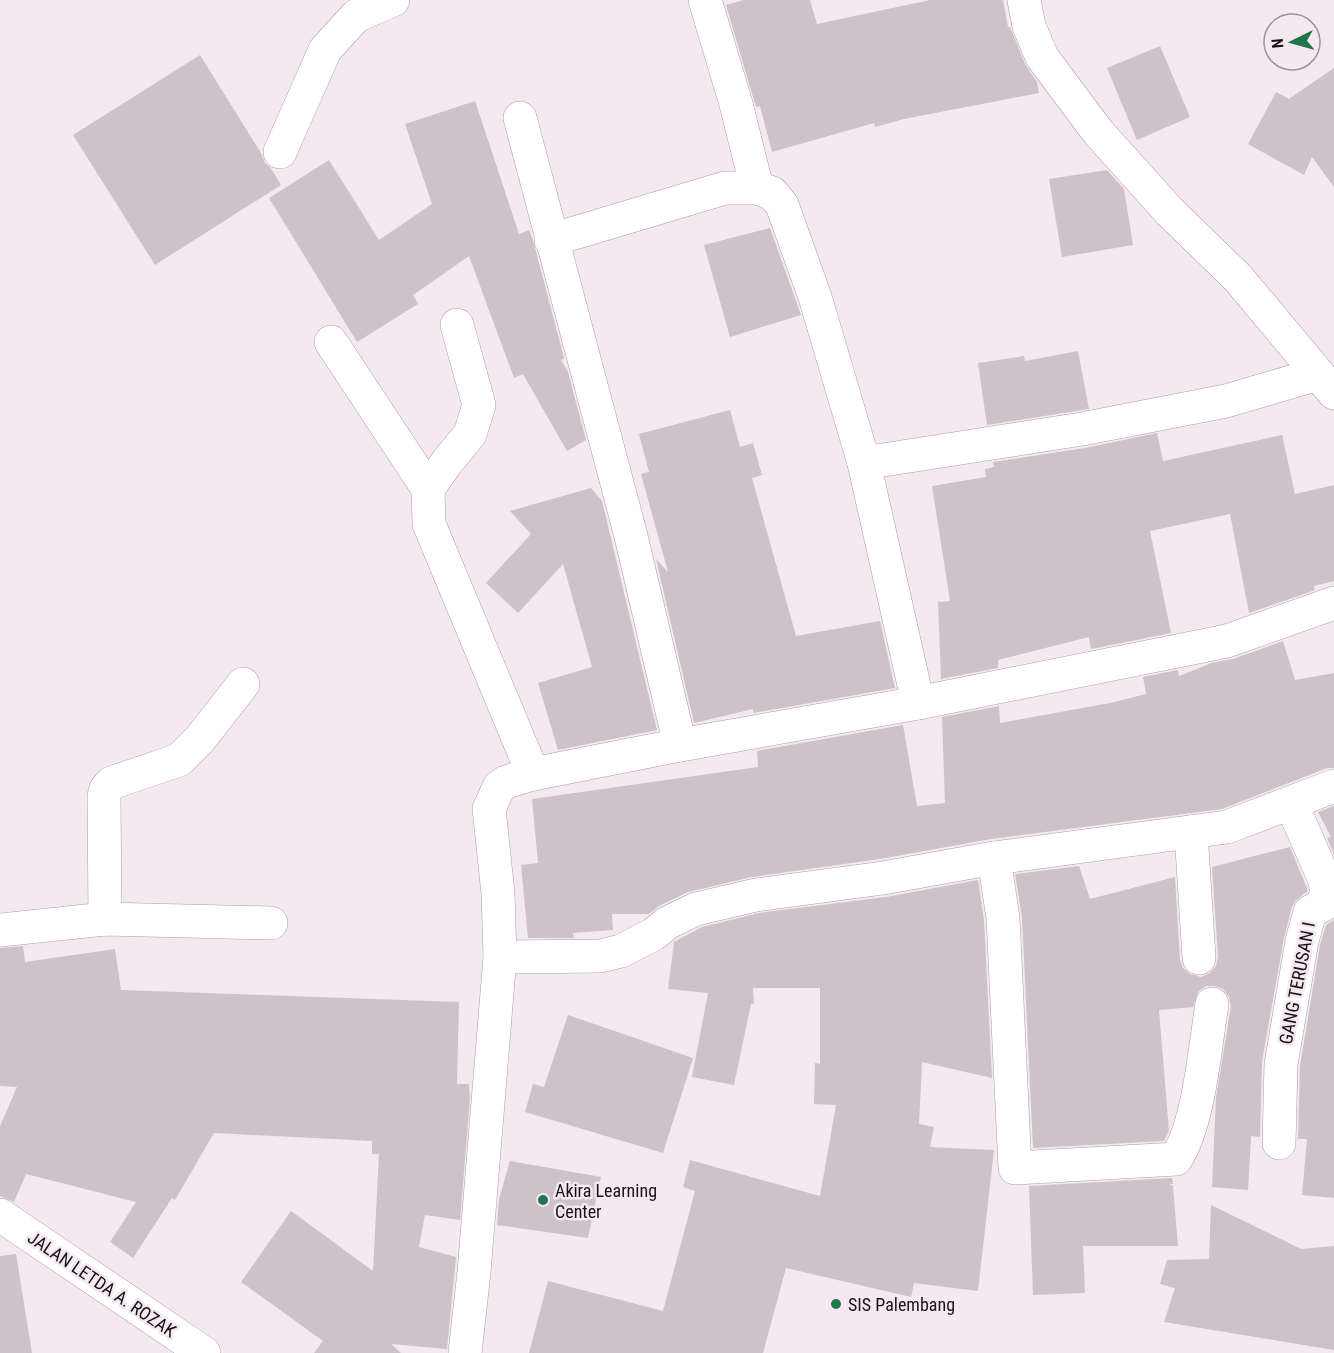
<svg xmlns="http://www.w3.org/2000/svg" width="1334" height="1353" font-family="'Roboto Condensed',sans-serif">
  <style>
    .building { fill: #cec1ca }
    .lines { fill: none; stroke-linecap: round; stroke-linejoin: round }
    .minor-casing { stroke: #aa9ea7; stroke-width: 34 }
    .minor { stroke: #fff; stroke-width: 33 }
    .poi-dot { fill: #1e764a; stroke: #f5e8f1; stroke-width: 2 }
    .labels { text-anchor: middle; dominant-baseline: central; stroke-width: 5; stroke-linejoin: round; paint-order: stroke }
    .street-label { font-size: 18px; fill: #171316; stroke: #f5e8f1 }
    .poi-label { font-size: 18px; fill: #171316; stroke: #f5e8f1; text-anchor: start }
  </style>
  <rect width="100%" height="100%" fill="#f5e8f1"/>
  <!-- building -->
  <g class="building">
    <path d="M 744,0 L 810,0 L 817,24 L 930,0 L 1003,0 L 1008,27 L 1010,27 L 1025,64 L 1037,82 L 1039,93 L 904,119 L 875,127 L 874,123 L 772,152 L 760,106 L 756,107 L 726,5 Z"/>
    <path d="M 1160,46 L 1190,117 L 1137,140 L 1107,68 Z"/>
    <path d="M 200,55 L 261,153 L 265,163 L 270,167 L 281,185 L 155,265 L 73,135 Z"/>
    <path d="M 1334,68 L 1334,187 L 1312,157 L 1304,175 L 1248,144 L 1276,92 L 1289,99 Z"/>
    <path d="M 475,101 L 519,234 L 529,230 L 533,240 L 564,358 L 561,360 L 568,372 L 586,440 L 567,451 L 523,374 L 514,378 L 469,256 L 413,295 L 418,304 L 357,342 L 269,198 L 329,160 L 379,240 L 432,204 L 405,124 Z"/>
    <path d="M 1107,170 L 1124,189 L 1133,245 L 1062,257 L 1049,179 Z"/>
    <path d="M 770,228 L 801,315 L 730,337 L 704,245 Z"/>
    <path d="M 1078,351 L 1089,409 L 987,425 L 978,363 L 1024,356 L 1025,361 Z"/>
    <path d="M 730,410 L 740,447 L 753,443 L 762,475 L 752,478 L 796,636 L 880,621 L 895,688 L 753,713 L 753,709 L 694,723 L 656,559 L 668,572 L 641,474 L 649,472 L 639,434 Z"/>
    <path d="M 1157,433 L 1163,461 L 1282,435 L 1295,494 L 1334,485 L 1334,581 L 1314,586 L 1315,590 L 1249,613 L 1230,514 L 1150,531 L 1171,633 L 1091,649 L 1089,637 L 998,660 L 998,668 L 941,679 L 938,602 L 950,601 L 932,486 L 986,477 L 985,469 L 994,467 L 993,462 L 1085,448 Z"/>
    <path d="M 591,488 L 602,501 L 657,730 L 558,750 L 538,683 L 592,667 L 563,564 L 518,613 L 486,583 L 531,534 L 510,511 Z"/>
    <path d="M 1283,641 L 1295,680 L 1334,673 L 1334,768 L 1327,768 L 1222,809 L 991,839 L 880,859 L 752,877 L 688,892 L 659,906 L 649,914 L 612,914 L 613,930 L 573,933 L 574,938 L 528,938 L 521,865 L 538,863 L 532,799 L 758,767 L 757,751 L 903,725 L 917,806 L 945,803 L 942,717 L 999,706 L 1000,723 L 1110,703 L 1146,694 L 1143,677 L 1178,670 L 1179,676 L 1212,663 L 1233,659 Z"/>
    <path d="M 1334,806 L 1334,854 L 1327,838 L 1331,837 L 1318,812 Z"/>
    <path d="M 1290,847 L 1308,891 L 1296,900 L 1292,907 L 1284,938 L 1262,1061 L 1260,1137 L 1251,1136 L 1248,1190 L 1212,1187 L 1216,1098 L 1231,1006 L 1229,997 L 1223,989 L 1215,986 L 1206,986 L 1198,992 L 1193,1007 L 1159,1010 L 1169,1131 L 1164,1141 L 1033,1148 L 1022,917 L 1015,874 L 1079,866 L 1090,899 L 1175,877 L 1180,960 L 1183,968 L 1190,974 L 1201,977 L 1210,973 L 1216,966 L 1218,957 L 1212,867 Z"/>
    <path d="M 978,880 L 984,920 L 992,1078 L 922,1062 L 919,1124 L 934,1127 L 930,1147 L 994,1150 L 978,1291 L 914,1283 L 911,1297 L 786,1268 L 763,1353 L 529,1353 L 548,1281 L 663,1311 L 695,1191 L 683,1187 L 690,1160 L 820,1196 L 836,1105 L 814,1104 L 815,1063 L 820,1064 L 820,988 L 753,988 L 754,1004 L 751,1004 L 734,1085 L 692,1077 L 708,993 L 668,989 L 674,942 L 702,927 L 759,913 L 886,897 Z"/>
    <path d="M 1334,920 L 1334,1198 L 1302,1195 L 1307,1139 L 1298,1139 L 1300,1066 L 1320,945 L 1326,925 Z"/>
    <path d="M 23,946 L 25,962 L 115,949 L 121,990 L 459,1002 L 457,1084 L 469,1084 L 470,1098 L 460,1220 L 425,1215 L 419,1247 L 456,1257 L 447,1349 L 391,1344 L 401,1353 L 314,1353 L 323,1341 L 241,1282 L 291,1211 L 373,1271 L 379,1154 L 372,1154 L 372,1141 L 214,1133 L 175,1200 L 172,1198 L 133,1258 L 110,1242 L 136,1202 L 26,1174 L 14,1202 L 0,1196 L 0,1126 L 17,1087 L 0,1086 L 0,948 Z"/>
    <path d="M 568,1015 L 693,1058 L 663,1153 L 525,1112 L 533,1084 L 544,1087 Z"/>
    <path d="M 510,1161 L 601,1177 L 588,1238 L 497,1225 L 499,1199 Z"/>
    <path d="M 1172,1178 L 1173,1184 L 1169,1184 L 1173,1186 L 1178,1246 L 1083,1246 L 1085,1293 L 1033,1295 L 1029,1186 Z"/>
    <path d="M 1211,1205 L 1301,1249 L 1334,1246 L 1334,1350 L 1164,1322 L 1175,1288 L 1160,1284 L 1167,1260 L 1209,1259 Z"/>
    <path d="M 16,1254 L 32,1353 L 0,1353 L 0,1256 Z"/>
  </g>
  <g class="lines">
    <defs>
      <g id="minor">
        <path d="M 705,0 L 736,104 L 757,188"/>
        <path d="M 1024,0 L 1029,26 L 1042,57 L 1098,132 L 1170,212 L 1238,278 L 1334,393"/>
        <path d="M 520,118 L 630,532 L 680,745"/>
        <path d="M 280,152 L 325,50 L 356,16 L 393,0"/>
        <path d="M 551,240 L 725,188 L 757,188 L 772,193 L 782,205 L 815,297 L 864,463 L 918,703"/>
        <path d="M 457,325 L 479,405 L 470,434 L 447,462 L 428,489 L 429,524 L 533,774"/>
        <path d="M 331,342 L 428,489"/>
        <path d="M 864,463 L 1082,429 L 1226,401 L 1318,374"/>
        <path d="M 1191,832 L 1199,958"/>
        <path d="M 994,858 L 1003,918 L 1015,1168 L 1176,1159 C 1199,1124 1205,1047 1212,1004"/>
        <path d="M 105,919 L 104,796 L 106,789 L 111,783 L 179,760 L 200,739 L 243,684"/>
        <path d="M 0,930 L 105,919 L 271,923"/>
        <path d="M 500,957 L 600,956 L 621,951 L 654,934 L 667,923 L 696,909 L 756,895 L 883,878 L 994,858 L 1227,827 L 1334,786"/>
        <path d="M 1279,1143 L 1281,1064 L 1302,941 L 1310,912 L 1323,905 L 1327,891 L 1324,878 L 1291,803"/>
        <path d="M 0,1215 L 204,1353"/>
        <path d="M 465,1353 L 474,1272 L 500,957 L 498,893 L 489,809 L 499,787 L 506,782 L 533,774 L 680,745 L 918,703 L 1227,641 L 1334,603"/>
      </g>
    </defs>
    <!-- minor casing -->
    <use href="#minor" class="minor-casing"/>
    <!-- minor -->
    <use href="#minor" class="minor"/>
  </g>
  <!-- markers -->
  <g class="poi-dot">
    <circle cx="543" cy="1200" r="6"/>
    <circle cx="836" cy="1304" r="6"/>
  </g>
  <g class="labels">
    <!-- street labels -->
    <g class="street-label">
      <text transform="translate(1297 983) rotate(-79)">GANG TERUSAN I</text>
      <text transform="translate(102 1284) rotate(34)">JALAN LETDA A. ROZAK</text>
    </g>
    <!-- poi labels -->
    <g class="poi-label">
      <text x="555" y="1190">Akira Learning<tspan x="555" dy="21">Center</tspan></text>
      <text x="848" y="1304">SIS Palembang</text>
    </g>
  </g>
  <!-- north arrow -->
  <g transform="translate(1292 42) rotate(265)"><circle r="28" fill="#f5e8f1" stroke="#9c9399" stroke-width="1.5"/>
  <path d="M0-4.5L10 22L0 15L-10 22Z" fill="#1e764a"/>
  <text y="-9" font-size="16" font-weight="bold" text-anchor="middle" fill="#171316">N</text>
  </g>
</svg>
